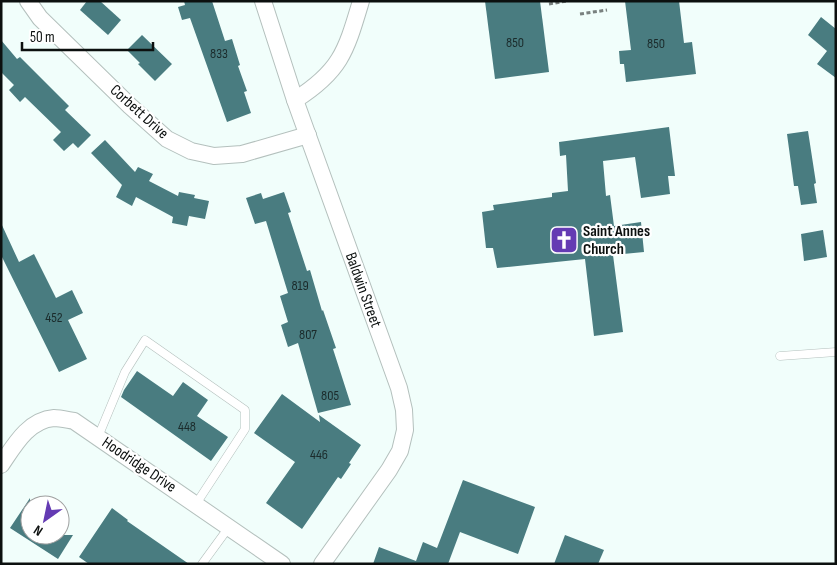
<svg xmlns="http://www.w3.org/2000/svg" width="837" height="565" font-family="'Sofia Sans Condensed',sans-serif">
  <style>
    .building { fill: #497c80 }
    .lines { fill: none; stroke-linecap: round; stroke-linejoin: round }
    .lane-casing { stroke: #b4c0bd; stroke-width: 9 }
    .street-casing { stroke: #b4c0bd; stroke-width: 18 }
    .path { stroke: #79817f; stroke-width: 3; stroke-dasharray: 4 2.5; stroke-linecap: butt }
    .lane { stroke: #fff; stroke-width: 8 }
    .street { stroke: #fff; stroke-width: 16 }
    .labels { text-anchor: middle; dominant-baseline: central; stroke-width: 4.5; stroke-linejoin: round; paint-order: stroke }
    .number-label { font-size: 14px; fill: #1b2b2b }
    .street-label { font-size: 16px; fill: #0c100f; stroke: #fff }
    .poi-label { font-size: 16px; font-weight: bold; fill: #0c100f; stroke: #fff; text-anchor: start }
  </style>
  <rect width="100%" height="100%" fill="#f1fefb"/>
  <!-- building -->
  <g class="building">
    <path d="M 87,1 L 100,1 L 121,20 L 108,35 L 80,10 Z"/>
    <path d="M 184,1 L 212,1 L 225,41 L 232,39 L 240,65 L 238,66 L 247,91 L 244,92 L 251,113 L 227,122 L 190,18 L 182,20 L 178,7 L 185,5 Z"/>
    <path d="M 485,1 L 540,1 L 549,72 L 495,79 Z"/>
    <path d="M 625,1 L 679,1 L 684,43 L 692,42 L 696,74 L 626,82 L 624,64 L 620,64 L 619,51 L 631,50 Z"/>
    <path d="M 821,17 L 836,29 L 836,78 L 817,64 L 827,51 L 808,35 Z"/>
    <path d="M 142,35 L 172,64 L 155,81 L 138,64 L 140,63 L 127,50 Z"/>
    <path d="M 1,40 L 17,59 L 20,57 L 69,106 L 65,110 L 91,135 L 78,148 L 73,143 L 64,151 L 53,140 L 61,132 L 25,97 L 20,102 L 9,90 L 14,85 L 1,72 Z"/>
    <path d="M 669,127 L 675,176 L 668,176 L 670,194 L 641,198 L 635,157 L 603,161 L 606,196 L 610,195 L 614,226 L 641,222 L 644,252 L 613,255 L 623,332 L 594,336 L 585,259 L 497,268 L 493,248 L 486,248 L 482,212 L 494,210 L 493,205 L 552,197 L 552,193 L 568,191 L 566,155 L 560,156 L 559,142 Z"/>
    <path d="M 808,131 L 816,183 L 814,184 L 817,203 L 801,205 L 798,186 L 794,186 L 787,134 Z"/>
    <path d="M 105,140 L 135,172 L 138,167 L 153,174 L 149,181 L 178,196 L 179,192 L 195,195 L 194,198 L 209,201 L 205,219 L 189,216 L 187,226 L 172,223 L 173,217 L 136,197 L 132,206 L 116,197 L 122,185 L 91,153 Z"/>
    <path d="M 284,192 L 291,212 L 288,213 L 307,271 L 310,270 L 322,311 L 323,310 L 336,348 L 333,349 L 351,405 L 318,413 L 298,343 L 288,347 L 281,325 L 288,322 L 280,296 L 288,293 L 266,221 L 255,224 L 246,198 L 261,193 L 263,199 Z"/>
    <path d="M 1,223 L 19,262 L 34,254 L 56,298 L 72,290 L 83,313 L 68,320 L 87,359 L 59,372 L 1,255 Z"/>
    <path d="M 823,230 L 827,257 L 804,261 L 801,234 Z"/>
    <path d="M 137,371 L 173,396 L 183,382 L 208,400 L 197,416 L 228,437 L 211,461 L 121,397 L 124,390 Z"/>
    <path d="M 282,394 L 320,422 L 319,415 L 361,445 L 349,463 L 351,464 L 341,479 L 338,477 L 302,529 L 266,503 L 295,462 L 254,433 Z"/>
    <path d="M 463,480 L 535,507 L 518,554 L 460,532 L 448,564 L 373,564 L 379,547 L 416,561 L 423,542 L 437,548 Z"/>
    <path d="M 30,498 L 30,535 L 73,535 L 58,559 L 10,528 Z"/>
    <path d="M 112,508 L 128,520 L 127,521 L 189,564 L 89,564 L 79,557 Z"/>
    <path d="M 565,535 L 604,550 L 598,564 L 554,564 Z"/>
  </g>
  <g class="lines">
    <defs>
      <g id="lane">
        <path d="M 780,356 L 836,352"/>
        <path d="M 98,437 L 125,372 L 145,340 L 245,410 L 245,429 L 196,504"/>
        <path d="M 202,564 L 229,527"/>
      </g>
      <g id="street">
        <path d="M 28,1 L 40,18 L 130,106 L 167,139 L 191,151 L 214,156 L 242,154 L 308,135"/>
        <path d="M 263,1 L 295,100 L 399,388 L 404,410 L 405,430 L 400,451 L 389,470 L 322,564"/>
        <path d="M 295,100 C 341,71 346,51 361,1"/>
        <path d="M 1,465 C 14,446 28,420 54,418 C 60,418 68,420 74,421 L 282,564"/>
      </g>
    </defs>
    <!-- lane casing -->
    <use href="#lane" class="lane-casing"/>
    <!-- street casing -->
    <use href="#street" class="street-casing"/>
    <!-- path -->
    <g class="path">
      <path d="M 549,4 L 567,1"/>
      <path d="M 580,14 L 607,10"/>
    </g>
    <!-- lane -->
    <use href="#lane" class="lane"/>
    <!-- street -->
    <use href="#street" class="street"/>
  </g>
  <!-- icons -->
  <defs>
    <symbol id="church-square" viewBox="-11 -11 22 22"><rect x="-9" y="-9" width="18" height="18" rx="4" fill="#643bb3" stroke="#fff"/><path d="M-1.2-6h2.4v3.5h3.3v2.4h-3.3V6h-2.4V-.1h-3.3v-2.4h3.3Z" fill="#fff"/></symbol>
  </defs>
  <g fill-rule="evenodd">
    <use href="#church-square" x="548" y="224" width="32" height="32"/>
  </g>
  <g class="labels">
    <!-- number labels -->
    <g class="number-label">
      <text x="515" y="42">850</text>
      <text x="656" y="43">850</text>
      <text x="219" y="53">833</text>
      <text x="300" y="285">819</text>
      <text x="54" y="317">452</text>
      <text x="308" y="334">807</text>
      <text x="330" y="395">805</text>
      <text x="187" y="426">448</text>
      <text x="319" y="454">446</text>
    </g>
    <!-- street labels -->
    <g class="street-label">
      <text transform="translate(139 112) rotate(42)">Corbett Drive</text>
      <text transform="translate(363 290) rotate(70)">Baldwin Street</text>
      <text transform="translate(139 465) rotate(34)">Hoodridge Drive</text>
    </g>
    <!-- poi labels -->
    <g class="poi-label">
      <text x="583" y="231">Saint Annes<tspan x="583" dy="18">Church</tspan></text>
    </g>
  </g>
  <!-- border -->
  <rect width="837" height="565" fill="none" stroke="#0c100f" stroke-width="5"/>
  <!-- north arrow -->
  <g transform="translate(45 520) rotate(213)"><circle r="24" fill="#ffffff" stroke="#9e9f9f"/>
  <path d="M0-4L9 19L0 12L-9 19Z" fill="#643bb3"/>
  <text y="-8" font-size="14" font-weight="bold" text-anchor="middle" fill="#0c100f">N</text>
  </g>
  <!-- scale -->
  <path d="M22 42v8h131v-8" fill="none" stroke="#0c100f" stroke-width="2.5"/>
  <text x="30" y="42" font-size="15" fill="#0c100f" stroke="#ffffff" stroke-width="4" paint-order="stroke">50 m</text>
</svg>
